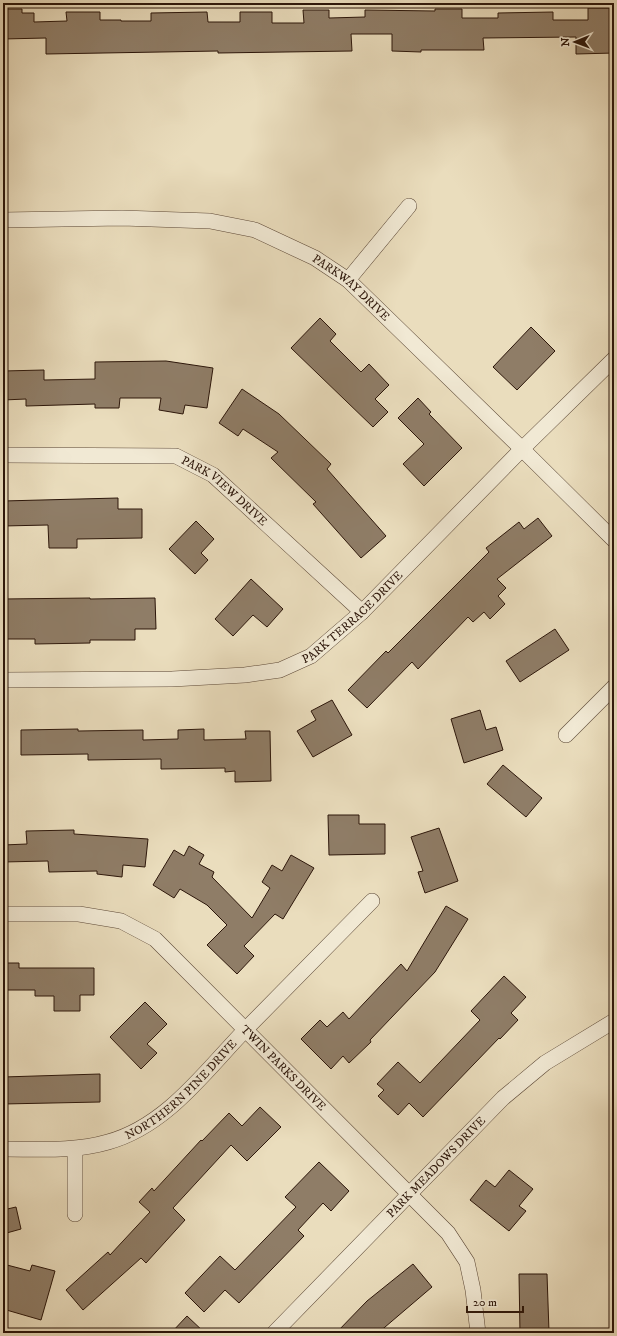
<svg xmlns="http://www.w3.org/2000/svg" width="617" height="1336" font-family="'IM FELL DW Pica',serif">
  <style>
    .building { fill: #8f7d67; stroke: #2c160a }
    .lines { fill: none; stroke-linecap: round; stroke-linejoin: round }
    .minor-casing { stroke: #5c4837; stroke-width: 16 }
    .minor { stroke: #f1e9d4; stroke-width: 15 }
    .labels { text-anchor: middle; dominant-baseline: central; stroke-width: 3.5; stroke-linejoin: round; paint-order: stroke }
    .street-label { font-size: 12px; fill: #2c160a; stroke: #f1e9d4 }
  </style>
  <rect width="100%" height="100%" fill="#eaddbd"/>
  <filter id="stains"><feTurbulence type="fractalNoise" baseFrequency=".005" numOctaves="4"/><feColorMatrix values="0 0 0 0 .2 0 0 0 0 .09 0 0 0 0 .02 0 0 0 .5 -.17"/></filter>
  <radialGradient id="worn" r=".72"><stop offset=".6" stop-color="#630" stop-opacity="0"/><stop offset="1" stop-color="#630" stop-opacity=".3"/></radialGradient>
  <!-- building -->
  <g class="building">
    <path d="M 588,8 L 614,8 L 614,53 L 576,54 L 576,37 L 483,38 L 484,50 L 421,50 L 421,52 L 392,51 L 392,34 L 351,34 L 352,51 L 218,53 L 218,51 L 46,54 L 46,38 L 3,39 L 3,9 L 22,9 L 22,13 L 34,13 L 34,22 L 67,21 L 66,12 L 100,12 L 100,20 L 121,20 L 121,21 L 151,21 L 151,13 L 207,12 L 208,22 L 240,22 L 240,12 L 272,12 L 272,23 L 304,23 L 303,10 L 329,10 L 329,18 L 365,17 L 365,10 L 435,11 L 435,9 L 462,9 L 462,18 L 498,18 L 498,13 L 553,12 L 553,20 L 588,20 Z"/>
    <path d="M 320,318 L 336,334 L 330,341 L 361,372 L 369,364 L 389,385 L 375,399 L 388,412 L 373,427 L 291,348 Z"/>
    <path d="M 531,327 L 555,351 L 517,390 L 493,367 Z"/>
    <path d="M 166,361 L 213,368 L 207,408 L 185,405 L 183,414 L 159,410 L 161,398 L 120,398 L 119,408 L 95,408 L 95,404 L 26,406 L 26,399 L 3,400 L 3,371 L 44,370 L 44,380 L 95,379 L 95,362 Z"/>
    <path d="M 242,389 L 279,414 L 331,464 L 327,469 L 386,536 L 361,558 L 313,504 L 316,502 L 271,458 L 278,452 L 243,429 L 238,436 L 219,423 Z"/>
    <path d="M 418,398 L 431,412 L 429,414 L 462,448 L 424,486 L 403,464 L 424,444 L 398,418 Z"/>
    <path d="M 118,498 L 118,509 L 142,509 L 142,538 L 77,539 L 77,548 L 49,548 L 48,525 L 3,526 L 3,501 Z"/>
    <path d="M 538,518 L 552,536 L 497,579 L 506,588 L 498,596 L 505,604 L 490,619 L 484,612 L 473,622 L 468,617 L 418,669 L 412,662 L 367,708 L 348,690 L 386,651 L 388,653 L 489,552 L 486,548 L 519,522 L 524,529 Z"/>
    <path d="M 196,521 L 214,539 L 201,553 L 208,560 L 195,574 L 169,549 Z"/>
    <path d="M 251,579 L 283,609 L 267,627 L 253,615 L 233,636 L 215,619 Z"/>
    <path d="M 90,598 L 90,599 L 155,598 L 156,629 L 135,629 L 135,640 L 90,640 L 90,643 L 35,644 L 35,639 L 3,639 L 3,599 Z"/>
    <path d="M 555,629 L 569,650 L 520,682 L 506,661 Z"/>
    <path d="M 332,700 L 352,735 L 313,757 L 297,731 L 316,720 L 311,711 Z"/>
    <path d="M 480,710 L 486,730 L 496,727 L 503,750 L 464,763 L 451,719 Z"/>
    <path d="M 78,729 L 78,731 L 143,730 L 143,740 L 178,739 L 178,730 L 204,729 L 204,740 L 246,739 L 245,731 L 270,731 L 271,781 L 235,782 L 235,771 L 225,772 L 225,768 L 161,769 L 161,759 L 88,760 L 88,754 L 21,755 L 21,730 Z"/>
    <path d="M 503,765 L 542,798 L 526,817 L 487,784 Z"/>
    <path d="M 328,815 L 359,815 L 359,824 L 385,824 L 385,854 L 329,855 Z"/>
    <path d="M 439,828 L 458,881 L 425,893 L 418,872 L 423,871 L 411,837 Z"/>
    <path d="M 74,830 L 74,834 L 148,839 L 145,867 L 123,865 L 122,877 L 97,874 L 97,871 L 49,872 L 48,861 L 3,862 L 3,845 L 27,844 L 26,831 Z"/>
    <path d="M 189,846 L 204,855 L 199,864 L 214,872 L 212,877 L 252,918 L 270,888 L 262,882 L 272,865 L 282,871 L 291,855 L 314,868 L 283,919 L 275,914 L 244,946 L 254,956 L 237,974 L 207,945 L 227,925 L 207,905 L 180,889 L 174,898 L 153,885 L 174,850 L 184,856 Z"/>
    <path d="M 446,906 L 468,919 L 435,972 L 370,1040 L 371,1042 L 349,1063 L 343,1056 L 331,1069 L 301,1039 L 320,1020 L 327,1027 L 343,1012 L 349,1019 L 401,964 L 407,971 Z"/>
    <path d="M 3,963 L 19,963 L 19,968 L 94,968 L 94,995 L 80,995 L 80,1011 L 54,1011 L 54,996 L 35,996 L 35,990 L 3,990 Z"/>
    <path d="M 504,976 L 526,997 L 511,1013 L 518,1020 L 500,1039 L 499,1038 L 423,1117 L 409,1103 L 398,1115 L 378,1096 L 384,1090 L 377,1084 L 398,1062 L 420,1083 L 480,1020 L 471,1011 Z"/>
    <path d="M 145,1002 L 167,1024 L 147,1044 L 157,1053 L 141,1069 L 110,1037 Z"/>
    <path d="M 100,1074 L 100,1102 L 3,1104 L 3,1077 Z"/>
    <path d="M 260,1107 L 281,1127 L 247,1161 L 231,1145 L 173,1208 L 185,1220 L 146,1263 L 141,1258 L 83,1310 L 66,1290 L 108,1252 L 110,1255 L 150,1212 L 139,1202 L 152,1188 L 154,1191 L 201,1140 L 202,1141 L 229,1113 L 242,1126 Z"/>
    <path d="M 319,1162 L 349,1191 L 331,1211 L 323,1203 L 298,1230 L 304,1236 L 239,1303 L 225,1290 L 204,1312 L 185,1293 L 220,1256 L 235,1270 L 296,1207 L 285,1197 Z"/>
    <path d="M 509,1170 L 533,1189 L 519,1206 L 526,1211 L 509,1231 L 470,1200 L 486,1180 L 495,1187 Z"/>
    <path d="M 16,1207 L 21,1229 L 3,1234 L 3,1210 Z"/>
    <path d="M 413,1264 L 432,1287 L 378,1333 L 336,1333 L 367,1301 Z"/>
    <path d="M 7,1265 L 30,1271 L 32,1265 L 55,1271 L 41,1320 L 3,1309 L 3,1278 Z"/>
    <path d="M 519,1274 L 547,1274 L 549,1332 L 520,1333 Z"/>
    <path d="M 187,1316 L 205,1333 L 171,1333 Z"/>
  </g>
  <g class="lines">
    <defs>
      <g id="minor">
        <path id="s1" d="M 3,220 L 122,218 L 210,221 L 255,230 L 315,258 L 348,280 L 522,449 L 614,540"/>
        <path d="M 348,280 L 409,206"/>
        <path id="s2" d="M 3,455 L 176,456 L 213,475 L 362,612"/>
        <path id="s3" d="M 3,680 L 172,679 L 245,675 L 280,670 L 311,656 L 362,612 L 522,449 L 614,359"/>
        <path d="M 566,735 L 614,687"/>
        <path id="s4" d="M 3,914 L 79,914 L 121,921 L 155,939 L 448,1233 L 467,1262 L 473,1290 L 478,1333"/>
        <path id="s5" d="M 3,1149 C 38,1149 74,1152 108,1142 C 167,1126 206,1070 247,1028 C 288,986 330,944 372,901"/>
        <path d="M 75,1149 L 75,1214"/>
        <path id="s6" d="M 274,1333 L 503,1098 L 545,1063 L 614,1021"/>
      </g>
    </defs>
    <!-- minor casing -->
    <use href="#minor" class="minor-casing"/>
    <!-- minor -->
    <use href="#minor" class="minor"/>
  </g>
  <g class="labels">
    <!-- street labels -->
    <g class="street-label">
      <text stroke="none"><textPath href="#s1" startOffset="366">PARKWAY DRIVE</textPath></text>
      <text stroke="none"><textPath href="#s2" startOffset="233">PARK VIEW DRIVE</textPath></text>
      <text stroke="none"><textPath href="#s3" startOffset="368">PARK TERRACE DRIVE</textPath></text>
      <text stroke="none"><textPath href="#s4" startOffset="339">TWIN PARKS DRIVE</textPath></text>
      <text stroke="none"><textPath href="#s5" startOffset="197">NORTHERN PINE DRIVE</textPath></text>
      <text stroke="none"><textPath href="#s6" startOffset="232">PARK MEADOWS DRIVE</textPath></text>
    </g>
  </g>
  <!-- margin -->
  <rect width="617" height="1336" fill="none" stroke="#eaddbd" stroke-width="16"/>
  <rect x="4" y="4" width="609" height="1328" fill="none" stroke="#2c160a" stroke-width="2"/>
  <rect x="8" y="8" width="601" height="1320" fill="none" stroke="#2c160a"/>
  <!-- north arrow -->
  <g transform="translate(575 42) rotate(269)" stroke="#f1e9d4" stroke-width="3" paint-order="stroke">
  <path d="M0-3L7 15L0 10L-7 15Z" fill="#2c160a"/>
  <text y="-6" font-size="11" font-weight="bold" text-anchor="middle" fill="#2c160a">N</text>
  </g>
  <!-- scale -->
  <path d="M467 1306v6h56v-6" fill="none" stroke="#2c160a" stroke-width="2"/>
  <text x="473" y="1306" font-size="12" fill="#2c160a" stroke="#f1e9d4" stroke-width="3" paint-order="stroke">20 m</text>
  <rect width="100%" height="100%" filter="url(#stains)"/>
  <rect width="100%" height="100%" fill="url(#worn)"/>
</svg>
